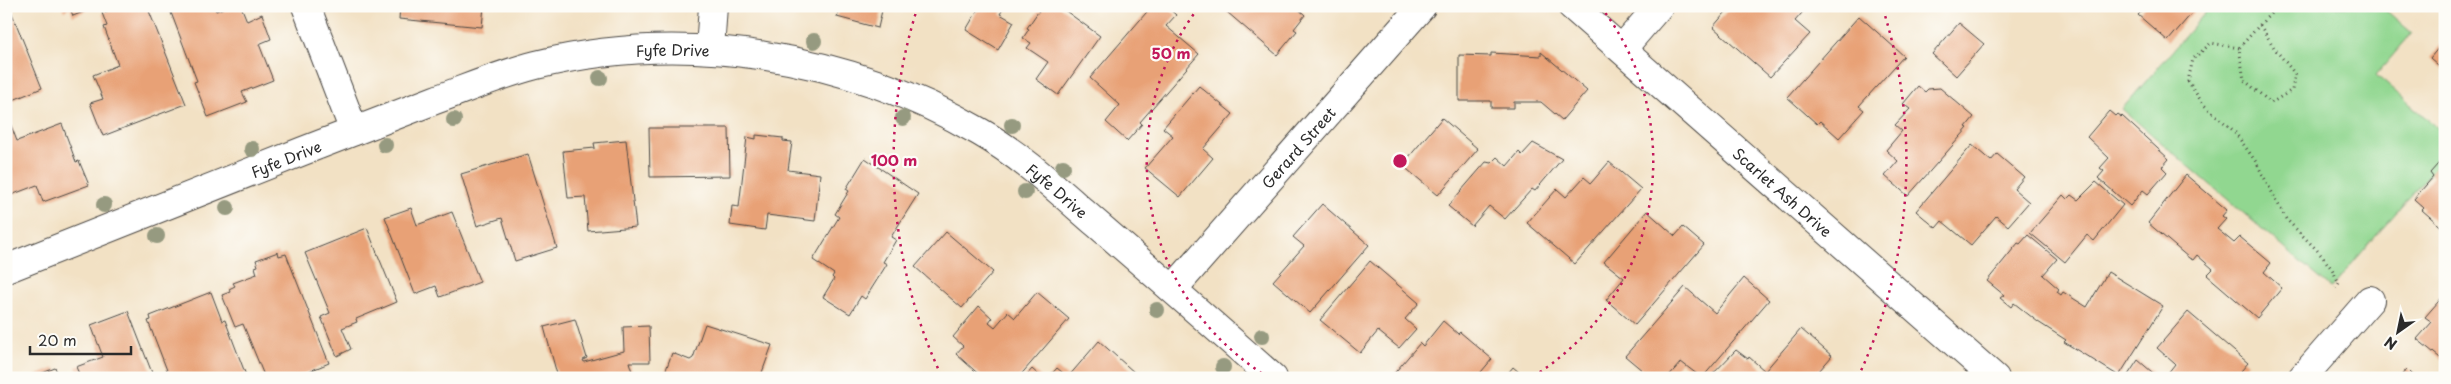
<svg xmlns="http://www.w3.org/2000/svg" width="2451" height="384" font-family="'Playpen Sans',sans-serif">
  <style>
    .green { fill: #91d790; stroke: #5e815e }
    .building { fill: #e8a176 }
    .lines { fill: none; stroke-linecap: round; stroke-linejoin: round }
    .street-casing { stroke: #494642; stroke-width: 30 }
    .path { stroke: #494642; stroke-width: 3; stroke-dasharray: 1 4; stroke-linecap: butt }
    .street { stroke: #fff; stroke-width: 28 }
    .tree { fill: #969a80 }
    .ring { fill: none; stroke: #c2185b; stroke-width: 2.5; stroke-dasharray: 2.5 5 }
    .labels { text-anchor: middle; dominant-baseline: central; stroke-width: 4.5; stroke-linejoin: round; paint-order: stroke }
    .street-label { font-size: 15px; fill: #2b2b2b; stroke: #fdfcf7 }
    .centre { fill: #c2185b; stroke: #fdfcf7; stroke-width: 2.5 }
    .ring-label { font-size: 15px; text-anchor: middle; font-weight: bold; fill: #c2185b; stroke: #fdfcf7; stroke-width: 4.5; stroke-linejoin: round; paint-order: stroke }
  </style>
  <rect width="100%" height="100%" fill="#fdfcf7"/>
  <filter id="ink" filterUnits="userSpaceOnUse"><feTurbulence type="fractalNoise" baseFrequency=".02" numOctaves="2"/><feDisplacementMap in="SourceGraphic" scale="10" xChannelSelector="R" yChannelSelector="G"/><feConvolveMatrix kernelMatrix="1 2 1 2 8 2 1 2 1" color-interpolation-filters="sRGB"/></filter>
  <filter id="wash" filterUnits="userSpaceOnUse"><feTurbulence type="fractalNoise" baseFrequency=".0096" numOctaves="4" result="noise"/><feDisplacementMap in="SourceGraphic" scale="20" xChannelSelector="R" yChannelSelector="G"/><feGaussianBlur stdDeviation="1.12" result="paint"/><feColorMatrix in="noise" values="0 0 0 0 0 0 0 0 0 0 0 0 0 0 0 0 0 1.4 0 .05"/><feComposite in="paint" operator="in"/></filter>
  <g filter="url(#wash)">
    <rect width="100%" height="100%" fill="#f2e1c4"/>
    <!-- green -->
    <path class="green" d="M 2211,6 L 2381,6 L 2412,33 L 2376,75 L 2445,134 L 2445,156 L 2331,288 L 2122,109 Z"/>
    <g id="blocks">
      <!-- building -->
      <g class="building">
        <path d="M 6,6 L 9,6 L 42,88 L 6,103 Z"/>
        <path d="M 62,6 L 98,6 L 73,16 L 70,8 L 64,11 Z"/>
        <path d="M 120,6 L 147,6 L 186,104 L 103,136 L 90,103 L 103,99 L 93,75 L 118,65 L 104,27 L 107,26 L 102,13 Z"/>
        <path d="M 180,6 L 214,6 L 216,11 L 228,6 L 241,6 L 247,21 L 262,14 L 271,39 L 259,44 L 273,80 L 242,92 L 247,102 L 208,117 L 194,82 L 197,81 L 170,10 Z"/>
        <path d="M 400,6 L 484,6 L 482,27 L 399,19 Z"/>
        <path d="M 840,6 L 883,6 L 878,28 L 837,17 Z"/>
        <path d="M 980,6 L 1005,6 L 1000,14 L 1014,22 L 998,50 L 966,30 Z"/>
        <path d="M 1042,6 L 1059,6 L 1100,36 L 1058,95 L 1036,79 L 1048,62 L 1027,48 L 1031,43 L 1023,38 L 1029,29 L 1027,28 Z"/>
        <path d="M 1152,6 L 1166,6 L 1176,15 L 1166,26 L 1199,54 L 1140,122 L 1142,124 L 1127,141 L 1106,122 L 1120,105 L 1090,78 Z"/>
        <path d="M 1220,6 L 1295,6 L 1305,15 L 1294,29 L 1297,31 L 1277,55 Z"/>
        <path d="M 1731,6 L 1808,6 L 1795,21 L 1810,34 L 1770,77 L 1713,27 Z"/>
        <path d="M 2146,6 L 2198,6 L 2168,41 L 2138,15 Z"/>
        <path d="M 1859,16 L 1904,56 L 1859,106 L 1864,110 L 1839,138 L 1820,121 L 1817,124 L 1787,97 Z"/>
        <path d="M 1959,23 L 1984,44 L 1956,76 L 1932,54 Z"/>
        <path d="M 2445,24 L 2445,35 L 2440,30 Z"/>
        <path d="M 2445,40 L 2445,71 L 2430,58 Z"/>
        <path d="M 1541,52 L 1587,91 L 1562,120 L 1541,102 L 1514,102 L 1514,108 L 1491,108 L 1491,101 L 1459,101 L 1459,55 L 1491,56 L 1491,53 L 1541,56 Z"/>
        <path d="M 1199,86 L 1233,114 L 1203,149 L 1213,158 L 1180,197 L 1145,168 L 1173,136 L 1163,128 Z"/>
        <path d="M 1918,86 L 1925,92 L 1928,89 L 1940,88 L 1974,117 L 1966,127 L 1968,128 L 1908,196 L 1885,176 L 1898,161 L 1886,150 L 1902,131 L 1895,125 L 1910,109 L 1903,104 Z"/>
        <path d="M 2109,111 L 2115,116 L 2117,114 L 2121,117 L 2122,116 L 2169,159 L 2162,167 L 2167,172 L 2148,194 L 2143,190 L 2130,206 L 2098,178 L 2104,171 L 2100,168 L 2109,158 L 2087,137 Z"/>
        <path d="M 8,118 L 17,141 L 62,124 L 76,162 L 79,161 L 89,185 L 43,202 L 37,185 L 6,197 L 6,119 Z"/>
        <path d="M 1442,118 L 1478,149 L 1438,195 L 1402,165 Z"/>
        <path d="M 649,128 L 729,128 L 730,176 L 650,177 Z"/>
        <path d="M 756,135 L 783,138 L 783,141 L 792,142 L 788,170 L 820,174 L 815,221 L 767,215 L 765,230 L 730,225 L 732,206 L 739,207 L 747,137 L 756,139 Z"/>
        <path d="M 626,140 L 636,227 L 588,231 L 585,197 L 568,198 L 563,151 L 595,148 L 594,143 Z"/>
        <path d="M 1533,143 L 1562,159 L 1535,191 L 1532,189 L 1505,219 L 1489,206 L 1472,226 L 1448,206 L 1486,162 L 1491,163 L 1497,157 L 1507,166 L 1519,152 L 1522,155 Z"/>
        <path d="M 1972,145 L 1991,161 L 1997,154 L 2024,177 L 2014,189 L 2029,202 L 2008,226 L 1996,216 L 1971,245 L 1942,221 L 1936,228 L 1916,211 Z"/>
        <path d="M 528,154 L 557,248 L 515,261 L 502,218 L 477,226 L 461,174 Z"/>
        <path d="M 2445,156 L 2445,230 L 2422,210 L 2424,208 L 2414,199 L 2433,177 L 2430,173 Z"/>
        <path d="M 865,158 L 918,194 L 891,237 L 896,240 L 883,262 L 887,264 L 865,299 L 861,296 L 850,314 L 823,297 L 834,279 L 832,277 L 834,274 L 813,260 L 839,217 L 835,214 L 849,191 L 846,189 Z"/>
        <path d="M 1609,162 L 1641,189 L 1575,264 L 1527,223 L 1557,189 L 1566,197 L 1584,177 L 1591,183 Z"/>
        <path d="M 2186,175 L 2227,210 L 2222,216 L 2226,219 L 2217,229 L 2234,243 L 2240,237 L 2271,263 L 2264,272 L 2282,288 L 2257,318 L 2207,275 L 2213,269 L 2197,255 L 2193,260 L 2189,258 L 2148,223 Z"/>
        <path d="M 2096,182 L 2123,205 L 2094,241 L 2087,235 L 2065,262 L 2030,233 L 2063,195 L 2067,199 L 2071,195 L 2078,200 Z"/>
        <path d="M 1322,204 L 1369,245 L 1310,313 L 1273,281 L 1304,246 L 1293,237 Z"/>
        <path d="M 411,208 L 417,225 L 452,212 L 480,282 L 440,297 L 436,286 L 415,294 L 385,217 Z"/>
        <path d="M 1647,211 L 1675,236 L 1683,227 L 1704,245 L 1635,325 L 1606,300 L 1624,278 L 1604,262 Z"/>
        <path d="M 367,228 L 397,302 L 356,319 L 357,322 L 342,328 L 351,349 L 337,356 L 321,317 L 330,313 L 305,253 Z"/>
        <path d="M 946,232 L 993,272 L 962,308 L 915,267 Z"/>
        <path d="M 2028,235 L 2057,259 L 2043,275 L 2059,289 L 2057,292 L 2061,295 L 2063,292 L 2087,307 L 2108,272 L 2163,306 L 2119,376 L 2064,342 L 2066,340 L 2038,322 L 2014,303 L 2011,307 L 2000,298 L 2004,295 L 1987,281 L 2018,243 L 2020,244 Z"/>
        <path d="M 278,252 L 279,256 L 286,254 L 329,363 L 293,378 L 265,378 L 243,324 L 235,327 L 222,295 L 230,292 L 229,289 L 235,286 L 233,283 L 257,274 L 255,267 L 258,266 L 256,260 Z"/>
        <path d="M 1370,261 L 1419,303 L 1405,319 L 1416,329 L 1399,348 L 1378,331 L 1360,353 L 1320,320 Z"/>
        <path d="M 1744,278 L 1769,300 L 1702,378 L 1681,362 L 1667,378 L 1641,378 L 1639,375 L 1643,371 L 1625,356 L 1685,287 L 1715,313 Z"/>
        <path d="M 211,292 L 222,321 L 225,320 L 247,378 L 170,378 L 148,321 L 151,320 L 150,316 Z"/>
        <path d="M 1037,292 L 1069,319 L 1018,378 L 983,378 L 956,354 L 963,346 L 953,337 L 979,306 L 992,318 L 989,322 L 995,327 L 1008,312 L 1015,318 Z"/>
        <path d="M 2445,294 L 2445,362 L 2417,339 L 2432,322 L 2425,317 Z"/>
        <path d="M 128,311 L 154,378 L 81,378 L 76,367 L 103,357 L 91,325 Z"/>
        <path d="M 2188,312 L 2248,363 L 2235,378 L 2164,378 L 2175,364 L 2157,348 Z"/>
        <path d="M 575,319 L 587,358 L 583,360 L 584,362 L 624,351 L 623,327 L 649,326 L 650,362 L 629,362 L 634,378 L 558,378 L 544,327 Z"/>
        <path d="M 1443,321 L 1458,334 L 1460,332 L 1492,359 L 1476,378 L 1391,377 L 1420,343 L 1423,346 Z"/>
        <path d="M 705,324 L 772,345 L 760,378 L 663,378 L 672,353 L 690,360 L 693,358 Z"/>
        <path d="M 1801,329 L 1832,356 L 1813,378 L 1709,378 L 1736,350 L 1748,359 L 1749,357 L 1765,371 Z"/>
        <path d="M 1099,341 L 1135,373 L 1130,378 L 1048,378 L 1057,368 L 1068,377 Z"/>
        <path d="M 2138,360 L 2159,378 L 2126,378 Z"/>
        <path d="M 1513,367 L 1526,378 L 1504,378 Z"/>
        <path d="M 55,368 L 61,378 L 30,378 Z"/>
        <path d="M 1032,369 L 1042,378 L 1024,378 Z"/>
        <path d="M 2407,369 L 2416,378 L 2399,378 Z"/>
      </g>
    </g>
  </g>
  <g filter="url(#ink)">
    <use href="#blocks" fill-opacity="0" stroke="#494642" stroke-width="1"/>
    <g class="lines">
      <defs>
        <g id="street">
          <path d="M 306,6 L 354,131"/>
          <path id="s1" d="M 1572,6 L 1995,378"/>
          <path d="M 710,49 L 713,6"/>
          <path d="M 1622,49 L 1659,6"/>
          <path id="s2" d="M 6,269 C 105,230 204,191 303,151 C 347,134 391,117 435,100 C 468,88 501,74 536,65 C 685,28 848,55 980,132 C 1022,156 1060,192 1097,224 C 1156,275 1215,326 1273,378"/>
          <path id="s3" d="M 1173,289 L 1422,6"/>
          <path d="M 2302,378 L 2370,300"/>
        </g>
      </defs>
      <!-- street casing -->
      <use href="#street" class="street-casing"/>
      <!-- path -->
      <g class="path">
        <path d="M 2260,25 L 2275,49 L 2295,74 L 2292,90 L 2271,103 L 2244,80 L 2239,48 C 2252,34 2264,19 2279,6"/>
        <path d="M 2239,48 L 2211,43 L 2193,59 L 2188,81 L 2203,104 L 2234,131 L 2256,162 L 2286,219 L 2317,250 L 2332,269 L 2339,283 L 2336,288"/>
      </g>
      <!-- street -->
      <use href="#street" class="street"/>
    </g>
    <!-- trees -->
    <g class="tree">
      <circle cx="814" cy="41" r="8"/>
      <circle cx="600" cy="78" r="8"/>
      <circle cx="903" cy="118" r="8"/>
      <circle cx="454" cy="120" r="8"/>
      <circle cx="1012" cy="125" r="8"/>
      <circle cx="385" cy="145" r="8"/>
      <circle cx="252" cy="149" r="8"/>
      <circle cx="1063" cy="167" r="8"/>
      <circle cx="1025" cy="192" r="8"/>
      <circle cx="104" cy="205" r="8"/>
      <circle cx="227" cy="208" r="8"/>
      <circle cx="157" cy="236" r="8"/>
      <circle cx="1157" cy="310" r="8"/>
      <circle cx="1262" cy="336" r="8"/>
      <circle cx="1223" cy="367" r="8"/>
    </g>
  </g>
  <!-- distance rings -->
  <g class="ring">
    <path d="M1268 377A253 253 0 0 1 1199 7M1601 7A253 253 0 0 1 1532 377"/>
    <path d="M941 375A506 506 0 0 1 917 9M1883 9A506 506 0 0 1 1859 375"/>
  </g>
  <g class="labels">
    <!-- street labels -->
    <g class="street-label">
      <text stroke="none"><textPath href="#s2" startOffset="706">Fyfe Drive</textPath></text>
      <text stroke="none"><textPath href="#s3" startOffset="189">Gerard Street</textPath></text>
      <text stroke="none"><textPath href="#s2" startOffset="301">Fyfe Drive</textPath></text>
      <text stroke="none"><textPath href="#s2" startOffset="1125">Fyfe Drive</textPath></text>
      <text stroke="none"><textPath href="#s1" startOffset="281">Scarlet Ash Drive</textPath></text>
    </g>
  </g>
  <circle cx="1400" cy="161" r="8" class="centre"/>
  <g class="ring-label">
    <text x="1171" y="59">50 m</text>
    <text x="894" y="166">100 m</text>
  </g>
  <!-- margin -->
  <rect width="2451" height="384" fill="none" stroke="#fdfcf7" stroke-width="25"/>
  <!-- north arrow -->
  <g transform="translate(2398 332) rotate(213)" stroke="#fdfcf7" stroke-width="4" paint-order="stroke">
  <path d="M0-4L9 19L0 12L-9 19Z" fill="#2b2b2b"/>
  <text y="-8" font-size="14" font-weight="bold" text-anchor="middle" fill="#2b2b2b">N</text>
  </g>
  <!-- scale -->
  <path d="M30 346v8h101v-8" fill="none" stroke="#2b2b2b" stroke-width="2.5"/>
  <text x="38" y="346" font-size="15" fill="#2b2b2b" stroke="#fdfcf7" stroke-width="4" paint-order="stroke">20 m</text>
</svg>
